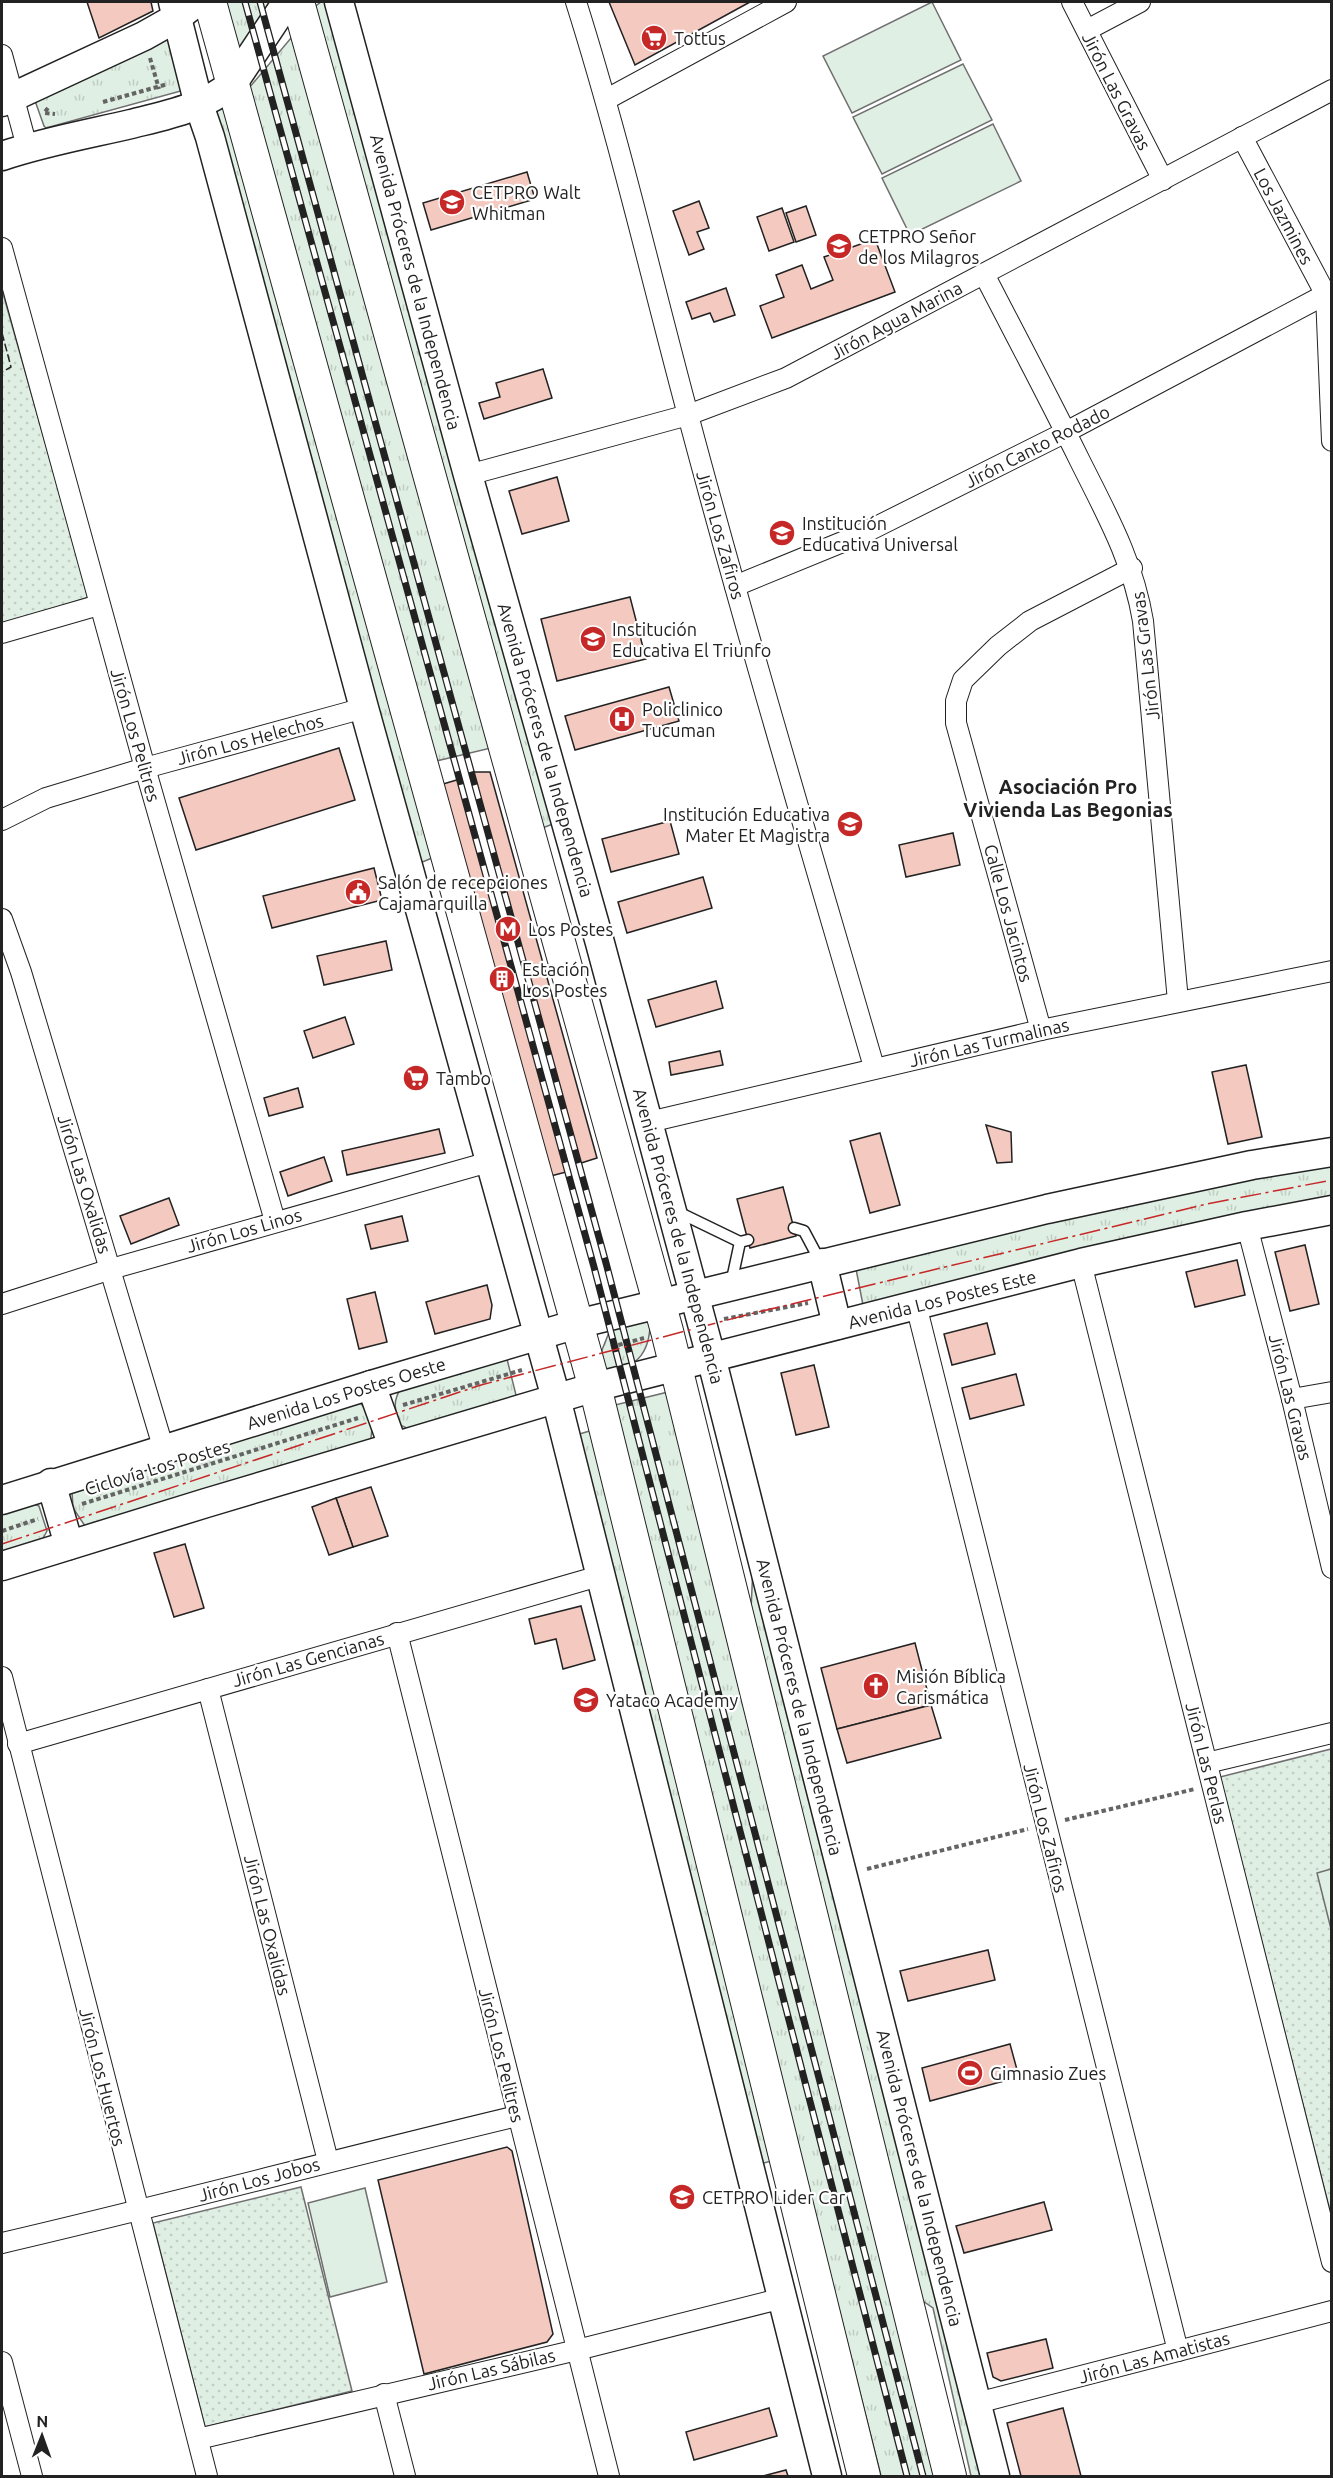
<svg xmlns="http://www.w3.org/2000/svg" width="1333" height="2478" font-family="Ubuntu,sans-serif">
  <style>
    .grass { fill: url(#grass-tufts); stroke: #6f6f6f; stroke-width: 1.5 }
    .park { fill: url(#park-dots); stroke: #6f6f6f; stroke-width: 1.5 }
    .garden { fill: #e0efe3; stroke: #6f6f6f; stroke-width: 1.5 }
    .building { fill: #f3c9c0; stroke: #222; stroke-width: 1.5 }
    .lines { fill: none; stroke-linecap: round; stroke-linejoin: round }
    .lane-casing { stroke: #222; stroke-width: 13 }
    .street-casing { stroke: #222; stroke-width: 22 }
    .secondary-casing { stroke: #222; stroke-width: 31 }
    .primary-casing { stroke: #222; stroke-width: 34 }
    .path { stroke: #646464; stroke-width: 4; stroke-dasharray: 4.5 3; stroke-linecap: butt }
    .lane { stroke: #fff; stroke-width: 10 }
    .street { stroke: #fff; stroke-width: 20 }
    .secondary { stroke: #fff; stroke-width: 28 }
    .primary { stroke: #fff; stroke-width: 32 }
    .rail-casing { stroke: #222; stroke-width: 7 }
    .rail { stroke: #fff; stroke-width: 4.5; stroke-dasharray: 14; stroke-linecap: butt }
    .fence { stroke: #222; stroke-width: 1.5; stroke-dasharray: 8 3; stroke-linecap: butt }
    .power { stroke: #c62828; stroke-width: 1.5; stroke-dasharray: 21 4.5 3 4.5; stroke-linecap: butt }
    .labels { text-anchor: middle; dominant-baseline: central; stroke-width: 4.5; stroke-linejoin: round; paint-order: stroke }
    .poi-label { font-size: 18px; fill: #222; stroke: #fff; text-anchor: start }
    .street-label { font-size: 18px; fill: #222; stroke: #fff }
    .neighbourhood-label { font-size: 20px; font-weight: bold; fill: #222; stroke: #fff }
  </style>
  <defs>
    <pattern id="grass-tufts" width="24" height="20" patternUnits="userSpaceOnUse" patternTransform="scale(1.5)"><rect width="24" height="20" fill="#e0efe3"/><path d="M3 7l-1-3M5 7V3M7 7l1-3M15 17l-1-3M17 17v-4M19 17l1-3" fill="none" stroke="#c0cdc2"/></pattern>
    <pattern id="park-dots" width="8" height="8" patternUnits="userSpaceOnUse" patternTransform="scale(1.5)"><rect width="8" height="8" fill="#e0efe3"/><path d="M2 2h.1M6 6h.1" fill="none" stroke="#c0cdc2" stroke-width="1.8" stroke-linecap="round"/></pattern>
  </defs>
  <rect width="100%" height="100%" fill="#fff"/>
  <!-- grass -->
  <g class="grass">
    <path d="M 225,2 L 275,2 L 238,50 Z"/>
    <path d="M 321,2 L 329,2 L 553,824 L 537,830 L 309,11 Z"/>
    <path d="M 172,30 L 188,89 L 46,128 L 44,126 L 34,98 Z"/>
    <path d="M 296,32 L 491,748 L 432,762 L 249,88 Z"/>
    <path d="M 222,94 L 432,858 L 413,866 L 208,99 Z"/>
    <path d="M 1331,1164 L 1331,1197 L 863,1305 L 856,1269 L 1064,1212 Z"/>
    <path d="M 650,1314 C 652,1348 640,1372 603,1369 L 602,1350 L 610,1330 Z"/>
    <path d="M 506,1355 L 517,1399 L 411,1430 L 400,1425 C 395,1410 392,1402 401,1388 Z"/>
    <path d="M 668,1392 L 937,2476 L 881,2476 L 611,1406 Z"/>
    <path d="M 357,1400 C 371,1412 375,1428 369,1445 L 85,1526 L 73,1508 L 72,1492 Z"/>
    <path d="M 593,1430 L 775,2160 L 760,2164 L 576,1435 Z"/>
    <path d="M 27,1501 L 39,1506 L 47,1531 L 41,1542 L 2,1556 L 2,1510 Z"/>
    <path d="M 753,1566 L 983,2476 L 971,2476 L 933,2308 L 914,2295 L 751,1610 Z"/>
  </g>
  <!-- park -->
  <g class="park">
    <path d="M 2,290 L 89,597 L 2,625 Z"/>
    <path d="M 1331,1749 L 1331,2215 L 1220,1777 Z"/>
    <path d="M 301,2187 L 352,2391 L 205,2427 L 153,2223 Z"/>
  </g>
  <!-- garden -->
  <g class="garden">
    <path d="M 932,2 L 961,60 L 852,113 L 823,56 Z"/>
    <path d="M 963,64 L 992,120 L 882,174 L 853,117 Z"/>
    <path d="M 993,124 L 1021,181 L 910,235 L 882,178 Z"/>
    <path d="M 1331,1869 L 1332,1869 L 1331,1929 L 1317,1873 Z"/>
    <path d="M 365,2188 L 387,2282 L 330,2297 L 308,2203 Z"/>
  </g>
  <!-- building -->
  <g class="building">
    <path d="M 87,2 L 151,2 L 153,11 L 99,38 Z"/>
    <path d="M 609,2 L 750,2 L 635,65 Z"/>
    <path d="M 527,172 L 535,199 L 431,230 L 423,203 Z"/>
    <path d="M 699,201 L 709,228 L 697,232 L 704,249 L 689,255 L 673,211 Z"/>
    <path d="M 806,206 L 816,235 L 796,242 L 786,213 Z"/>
    <path d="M 782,208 L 794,242 L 769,251 L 757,217 Z"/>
    <path d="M 875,239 L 895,292 L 772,338 L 760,306 L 784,297 L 776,275 L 802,265 L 811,289 L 833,280 L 824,257 Z"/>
    <path d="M 726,288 L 735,315 L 714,322 L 710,313 L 692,319 L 686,302 Z"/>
    <path d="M 543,369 L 552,398 L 484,419 L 479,403 L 500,397 L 496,383 Z"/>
    <path d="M 557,477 L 569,521 L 522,534 L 509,491 Z"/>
    <path d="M 630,597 L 646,659 L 557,681 L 541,619 Z"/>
    <path d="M 669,687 L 679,721 L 575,750 L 565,716 Z"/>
    <path d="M 339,748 L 355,800 L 196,850 L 179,798 Z"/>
    <path d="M 470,772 L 490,772 L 597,1158 L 578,1164 Z"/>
    <path d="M 460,779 L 570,1171 L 543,1178 L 433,787 Z"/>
    <path d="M 670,821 L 679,854 L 611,872 L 602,839 Z"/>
    <path d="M 953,833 L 960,865 L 906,877 L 899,845 Z"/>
    <path d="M 374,868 L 382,900 L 272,928 L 263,896 Z"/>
    <path d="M 703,877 L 712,908 L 627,933 L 618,902 Z"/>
    <path d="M 386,941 L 392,970 L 324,985 L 317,956 Z"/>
    <path d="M 716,981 L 723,1008 L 656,1027 L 648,1000 Z"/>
    <path d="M 345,1017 L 354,1044 L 313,1058 L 304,1031 Z"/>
    <path d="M 720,1051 L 723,1065 L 671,1075 L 669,1062 Z"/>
    <path d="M 1246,1065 L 1262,1137 L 1228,1144 L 1212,1072 Z"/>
    <path d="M 298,1088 L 303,1107 L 269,1116 L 264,1098 Z"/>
    <path d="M 986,1125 L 1011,1132 L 1012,1162 L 997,1163 Z"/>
    <path d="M 439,1129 L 445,1153 L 347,1175 L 342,1151 Z"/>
    <path d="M 880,1133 L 900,1205 L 870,1213 L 850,1141 Z"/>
    <path d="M 324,1157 L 332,1181 L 288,1196 L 280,1172 Z"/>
    <path d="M 783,1187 L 796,1236 L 750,1248 L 737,1199 Z"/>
    <path d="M 169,1198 L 179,1225 L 131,1244 L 120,1216 Z"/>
    <path d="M 402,1216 L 408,1241 L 371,1249 L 365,1225 Z"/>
    <path d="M 1305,1245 L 1319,1304 L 1290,1311 L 1275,1252 Z"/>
    <path d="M 1237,1260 L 1245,1295 L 1195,1307 L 1186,1272 Z"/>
    <path d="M 487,1285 L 492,1305 L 490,1319 L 435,1334 L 426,1302 Z"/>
    <path d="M 375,1292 L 387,1342 L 359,1349 L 347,1299 Z"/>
    <path d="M 987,1323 L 995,1354 L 952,1365 L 944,1334 Z"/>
    <path d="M 814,1365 L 829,1427 L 796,1435 L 781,1373 Z"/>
    <path d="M 1016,1374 L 1024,1405 L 970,1419 L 962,1388 Z"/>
    <path d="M 371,1487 L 388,1536 L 353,1547 L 336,1498 Z"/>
    <path d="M 336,1498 L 353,1547 L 329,1555 L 312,1507 Z"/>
    <path d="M 185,1544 L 204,1608 L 174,1617 L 154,1553 Z"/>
    <path d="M 581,1606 L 595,1660 L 563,1669 L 556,1639 L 535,1644 L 529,1619 Z"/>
    <path d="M 915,1643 L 931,1705 L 837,1729 L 821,1668 Z"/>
    <path d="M 931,1705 L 941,1738 L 847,1763 L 837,1729 Z"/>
    <path d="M 988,1950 L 995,1980 L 908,2001 L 900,1971 Z"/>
    <path d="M 1010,2044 L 1019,2077 L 930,2101 L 922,2068 Z"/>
    <path d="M 507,2147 L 512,2151 L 553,2334 L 547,2342 L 424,2374 L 378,2180 Z"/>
    <path d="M 1044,2202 L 1052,2230 L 964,2253 L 956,2226 Z"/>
    <path d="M 1046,2339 L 1053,2368 L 1001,2381 L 993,2377 L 987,2353 Z"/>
    <path d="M 769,2408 L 777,2436 L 694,2460 L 686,2432 Z"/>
    <path d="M 1063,2408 L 1081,2476 L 1021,2476 L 1007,2423 Z"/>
    <path d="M 786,2470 L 788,2476 L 763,2476 Z"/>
  </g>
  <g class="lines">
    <defs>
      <g id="lane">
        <path d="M 676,1211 L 740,1242"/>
        <path d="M 794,1228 L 804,1231 L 821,1263"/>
        <path d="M 731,1284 L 740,1242 L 748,1240"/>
      </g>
      <g id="street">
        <path d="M 576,2 C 619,138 651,277 688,415 C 746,633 811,850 874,1067"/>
        <path d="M 1072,2 L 1163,180"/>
        <path d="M 1087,30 L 1140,2"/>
        <path d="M 2,55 L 27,147"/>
        <path d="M 607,99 L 786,2"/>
        <path d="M 1242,137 L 1326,295 L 1332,441"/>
        <path d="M 2,248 L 145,768 L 275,1221"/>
        <path d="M 984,274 C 1016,336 1049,398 1080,461 C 1107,515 1133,561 1143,621 L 1178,1001"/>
        <path d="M 468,475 L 688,415 L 786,378 L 1332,90"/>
        <path d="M 735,586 L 862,534 L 1066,432 L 1332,291"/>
        <path d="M 2,633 L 99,605"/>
        <path d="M 2,820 L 46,798 L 145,768 L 364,708"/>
        <path d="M 2,919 L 21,972 L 164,1450"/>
        <path d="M 1041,1030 L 956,723 L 956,701 L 963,680 L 998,646 L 1030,621 L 1132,568"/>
        <path d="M 649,1122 L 1041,1030 L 1332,971"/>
        <path d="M 1247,1226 L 1292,1399 L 1332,1568"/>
        <path d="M 1081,1263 L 1332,2262"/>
        <path d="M 2,1304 L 111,1269 L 489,1162"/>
        <path d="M 916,1305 L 1178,2351"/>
        <path d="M 1292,1399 L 1332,1392"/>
        <path d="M 397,1633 L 609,2476"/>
        <path d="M 2,1677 L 207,2476"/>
        <path d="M 208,1689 L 328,2161"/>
        <path d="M 18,1744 L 599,1576"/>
        <path d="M 1207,1763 L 1332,1733"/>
        <path d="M 2,2243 C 174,2203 345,2157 517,2116"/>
        <path d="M 2,2362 L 32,2476"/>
        <path d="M 384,2394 L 405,2476"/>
        <path d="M 977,2403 L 1332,2311"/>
        <path d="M 198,2439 L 577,2350 L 783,2298"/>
      </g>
      <g id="secondary">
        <path d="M 173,2 L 199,105 L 210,137 L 364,708 L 556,1398 L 827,2476"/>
        <path d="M 339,2 L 468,475 L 600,943 L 711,1357 L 995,2476"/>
        <path d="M 2,102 L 144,36 L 176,18 L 189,8"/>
        <path d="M 2,156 C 43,142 88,134 131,124 C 167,115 204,108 233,83 L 287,2"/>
        <path d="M 822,1263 L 837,1325"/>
        <path d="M 371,1385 L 393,1446"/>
        <path d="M 51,1483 L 69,1545"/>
        <path d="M 2,1500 L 371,1385 L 577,1324 L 1047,1209 L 1252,1165 L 1332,1152"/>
        <path d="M 2,1566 L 206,1503 L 595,1387 L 1081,1263 L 1247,1226 L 1332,1210"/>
      </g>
      <g id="primary">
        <path d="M 210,2 L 598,1399 L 864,2476"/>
        <path d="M 298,2 L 667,1331 L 950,2476"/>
      </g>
    </defs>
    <!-- lane casing -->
    <use href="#lane" class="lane-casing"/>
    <!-- street casing -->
    <use href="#street" class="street-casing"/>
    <!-- secondary casing -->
    <use href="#secondary" class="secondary-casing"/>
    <!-- primary casing -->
    <use href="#primary" class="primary-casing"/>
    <!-- path -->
    <g class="path">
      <path d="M 150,58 L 159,89"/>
      <path d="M 103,102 L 168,84"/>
      <path d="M 48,108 L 44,113 L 55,114"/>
      <path d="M 724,1319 L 808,1303"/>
      <path d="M 611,1347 L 644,1338"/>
      <path d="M 403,1405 L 522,1370"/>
      <path d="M 82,1504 L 358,1418"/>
      <path d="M 2,1531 L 38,1519"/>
      <path d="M 1065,1820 L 1195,1789"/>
      <path d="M 867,1869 L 1028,1829"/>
    </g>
    <!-- lane -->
    <use href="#lane" class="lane"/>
    <!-- street -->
    <use href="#street" class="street"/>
    <!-- secondary -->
    <use href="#secondary" class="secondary"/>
    <!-- primary -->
    <use href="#primary" class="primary"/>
    <defs>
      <g id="rail">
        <path d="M 245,2 L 594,1267 L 907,2476"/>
        <path d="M 260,2 L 606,1263 L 923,2476"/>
      </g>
    </defs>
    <!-- rail casing -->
    <use href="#rail" class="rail-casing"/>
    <!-- rail -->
    <use href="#rail" class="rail"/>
    <!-- fence -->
    <path class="fence" d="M 2,333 L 11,367 L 2,372"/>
    <!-- power -->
    <path class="power" d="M 2,1544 L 481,1385 L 750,1314 L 1207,1204 L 1332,1180"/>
  </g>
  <!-- icons -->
  <defs>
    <symbol id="supermarket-disc" viewBox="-11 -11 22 22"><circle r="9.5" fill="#c62828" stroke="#fff"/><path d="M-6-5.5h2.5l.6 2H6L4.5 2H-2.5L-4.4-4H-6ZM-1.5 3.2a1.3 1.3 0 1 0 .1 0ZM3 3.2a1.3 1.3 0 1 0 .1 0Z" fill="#fff"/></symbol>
    <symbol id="university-disc" viewBox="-11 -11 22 22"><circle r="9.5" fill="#c62828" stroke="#fff"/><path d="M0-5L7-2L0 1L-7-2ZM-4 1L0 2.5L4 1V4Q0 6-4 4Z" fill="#fff"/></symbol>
    <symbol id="school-disc" viewBox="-11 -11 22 22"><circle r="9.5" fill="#c62828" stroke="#fff"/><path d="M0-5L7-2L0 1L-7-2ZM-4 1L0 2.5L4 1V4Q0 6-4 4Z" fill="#fff"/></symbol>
    <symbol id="hospital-disc" viewBox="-11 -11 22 22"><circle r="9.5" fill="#c62828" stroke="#fff"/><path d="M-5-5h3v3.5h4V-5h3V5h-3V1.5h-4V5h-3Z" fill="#fff"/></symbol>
    <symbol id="civic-disc" viewBox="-11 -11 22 22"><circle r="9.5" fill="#c62828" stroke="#fff"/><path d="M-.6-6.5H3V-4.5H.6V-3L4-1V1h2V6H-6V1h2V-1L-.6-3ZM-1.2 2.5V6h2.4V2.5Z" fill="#fff"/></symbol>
    <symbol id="metro-disc" viewBox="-11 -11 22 22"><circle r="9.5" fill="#c62828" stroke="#fff"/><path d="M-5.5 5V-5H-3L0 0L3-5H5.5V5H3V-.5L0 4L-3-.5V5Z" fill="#fff"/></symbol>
    <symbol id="building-disc" viewBox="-11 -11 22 22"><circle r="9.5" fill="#c62828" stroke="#fff"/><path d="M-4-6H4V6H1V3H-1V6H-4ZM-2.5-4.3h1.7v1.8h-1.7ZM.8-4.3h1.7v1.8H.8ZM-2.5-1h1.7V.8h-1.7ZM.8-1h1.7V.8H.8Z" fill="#fff"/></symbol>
    <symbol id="church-disc" viewBox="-11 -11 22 22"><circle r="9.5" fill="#c62828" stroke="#fff"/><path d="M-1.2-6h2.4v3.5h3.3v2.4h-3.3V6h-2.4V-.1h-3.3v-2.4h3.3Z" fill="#fff"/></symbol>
    <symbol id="stadium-disc" viewBox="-11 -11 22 22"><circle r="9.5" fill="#c62828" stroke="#fff"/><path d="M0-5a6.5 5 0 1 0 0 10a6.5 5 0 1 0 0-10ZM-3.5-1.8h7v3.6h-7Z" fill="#fff"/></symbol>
  </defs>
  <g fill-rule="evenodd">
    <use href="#supermarket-disc" x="639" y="23" width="30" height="30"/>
    <use href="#university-disc" x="437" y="187" width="30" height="30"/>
    <use href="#university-disc" x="824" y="231" width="30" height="30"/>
    <use href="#school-disc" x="767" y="518" width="30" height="30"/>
    <use href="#school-disc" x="578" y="624" width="30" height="30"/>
    <use href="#hospital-disc" x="607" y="704" width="30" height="30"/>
    <use href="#school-disc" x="835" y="809" width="30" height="30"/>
    <use href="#civic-disc" x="343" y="877" width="30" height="30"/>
    <use href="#metro-disc" x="493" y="914" width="30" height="30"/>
    <use href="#building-disc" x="487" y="964" width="30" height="30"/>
    <use href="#supermarket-disc" x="401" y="1063" width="30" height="30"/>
    <use href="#church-disc" x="861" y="1671" width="30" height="30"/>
    <use href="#university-disc" x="571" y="1685" width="30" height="30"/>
    <use href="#stadium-disc" x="955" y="2058" width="30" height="30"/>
    <use href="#university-disc" x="667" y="2182" width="30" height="30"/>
  </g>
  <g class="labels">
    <!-- poi labels -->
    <g class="poi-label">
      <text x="674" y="38">Tottus</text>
      <text x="472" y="192">CETPRO Walt<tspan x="472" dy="21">Whitman</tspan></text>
      <text x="858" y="236">CETPRO Señor<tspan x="858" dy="21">de los Milagros</tspan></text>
      <text x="802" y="523">Institución<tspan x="802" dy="21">Educativa Universal</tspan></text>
      <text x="612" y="629">Institución<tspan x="612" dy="21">Educativa El Triunfo</tspan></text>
      <text x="642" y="709">Policlinico<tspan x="642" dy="21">Tucuman</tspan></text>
      <text x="830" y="814" text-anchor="end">Institución Educativa<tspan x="830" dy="21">Mater Et Magistra</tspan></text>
      <text x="378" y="882">Salón de recepciones<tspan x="378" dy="21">Cajamarquilla</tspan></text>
      <text x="528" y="929">Los Postes</text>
      <text x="522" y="969">Estación<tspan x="522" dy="21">Los Postes</tspan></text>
      <text x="436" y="1078">Tambo</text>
      <text x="896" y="1676">Misión Bíblica<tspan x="896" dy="21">Carismática</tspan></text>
      <text x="606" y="1700">Yataco Academy</text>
      <text x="990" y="2073">Gimnasio Zues</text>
      <text x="702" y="2197">CETPRO Lider Car</text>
    </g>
    <!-- street labels -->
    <g class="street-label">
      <text transform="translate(1117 91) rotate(63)">Jirón Las Gravas</text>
      <text transform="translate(1284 216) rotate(62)">Los Jazmines</text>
      <text transform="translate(416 282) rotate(75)">Avenida Próceres de la Independencia</text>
      <text transform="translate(896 320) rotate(-28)">Jirón Agua Marina</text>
      <text transform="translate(1037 446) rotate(-27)">Jirón Canto Rodado</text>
      <text transform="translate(721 535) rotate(74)">Jirón Los Zafiros</text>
      <text transform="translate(1145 656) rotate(-97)">Jirón Las Gravas</text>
      <text transform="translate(136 735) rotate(74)">Jirón Los Pelitres</text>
      <text transform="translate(250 739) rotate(-15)">Jirón Los Helechos</text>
      <text transform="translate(546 750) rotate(74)">Avenida Próceres de la Independencia</text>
      <text transform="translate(1009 913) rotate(75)">Calle Los Jacintos</text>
      <text transform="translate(989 1042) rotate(-13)">Jirón Las Turmalinas</text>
      <text transform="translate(85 1184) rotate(73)">Jirón Las Oxalidas</text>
      <text transform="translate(244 1230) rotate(-16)">Jirón Los Linos</text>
      <text transform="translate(679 1236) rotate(75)">Avenida Próceres de la Independencia</text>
      <text transform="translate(942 1299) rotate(-14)">Avenida Los Postes Este</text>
      <text transform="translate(346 1393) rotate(-17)">Avenida Los Postes Oeste</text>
      <text transform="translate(1291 1397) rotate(76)">Jirón Las Gravas</text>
      <text transform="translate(157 1467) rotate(-17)">Ciclovía Los Postes</text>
      <text transform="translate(308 1659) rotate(-16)">Jirón Las Gencianas</text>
      <text transform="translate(800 1707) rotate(76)">Avenida Próceres de la Independencia</text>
      <text transform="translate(1207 1763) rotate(76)">Jirón Las Perlas</text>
      <text transform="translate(1046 1828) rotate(76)">Jirón Los Zafiros</text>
      <text transform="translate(268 1925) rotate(76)">Jirón Las Oxalidas</text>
      <text transform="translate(502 2055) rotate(76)">Jirón Los Pelitres</text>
      <text transform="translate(103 2077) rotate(76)">Jirón Los Huertos</text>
      <text transform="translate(920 2178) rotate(76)">Avenida Próceres de la Independencia</text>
      <text transform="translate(259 2179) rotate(-15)">Jirón Los Jobos</text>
      <text transform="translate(1154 2357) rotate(-15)">Jirón Las Amatistas</text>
      <text transform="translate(491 2369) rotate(-13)">Jirón Las Sábilas</text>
    </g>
    <!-- neighbourhood labels -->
    <g class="neighbourhood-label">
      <text x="1068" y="786">Asociación Pro<tspan x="1068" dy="23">Vivienda Las Begonias</tspan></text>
    </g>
  </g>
  <!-- border -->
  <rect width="1333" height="2478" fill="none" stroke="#222222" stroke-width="6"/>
  <!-- north arrow -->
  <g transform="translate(42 2436) rotate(1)" stroke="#ffffff" stroke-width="4.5" paint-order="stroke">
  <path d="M0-4.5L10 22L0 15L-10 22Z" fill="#222222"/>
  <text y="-9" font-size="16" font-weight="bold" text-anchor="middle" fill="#222222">N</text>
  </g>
</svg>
